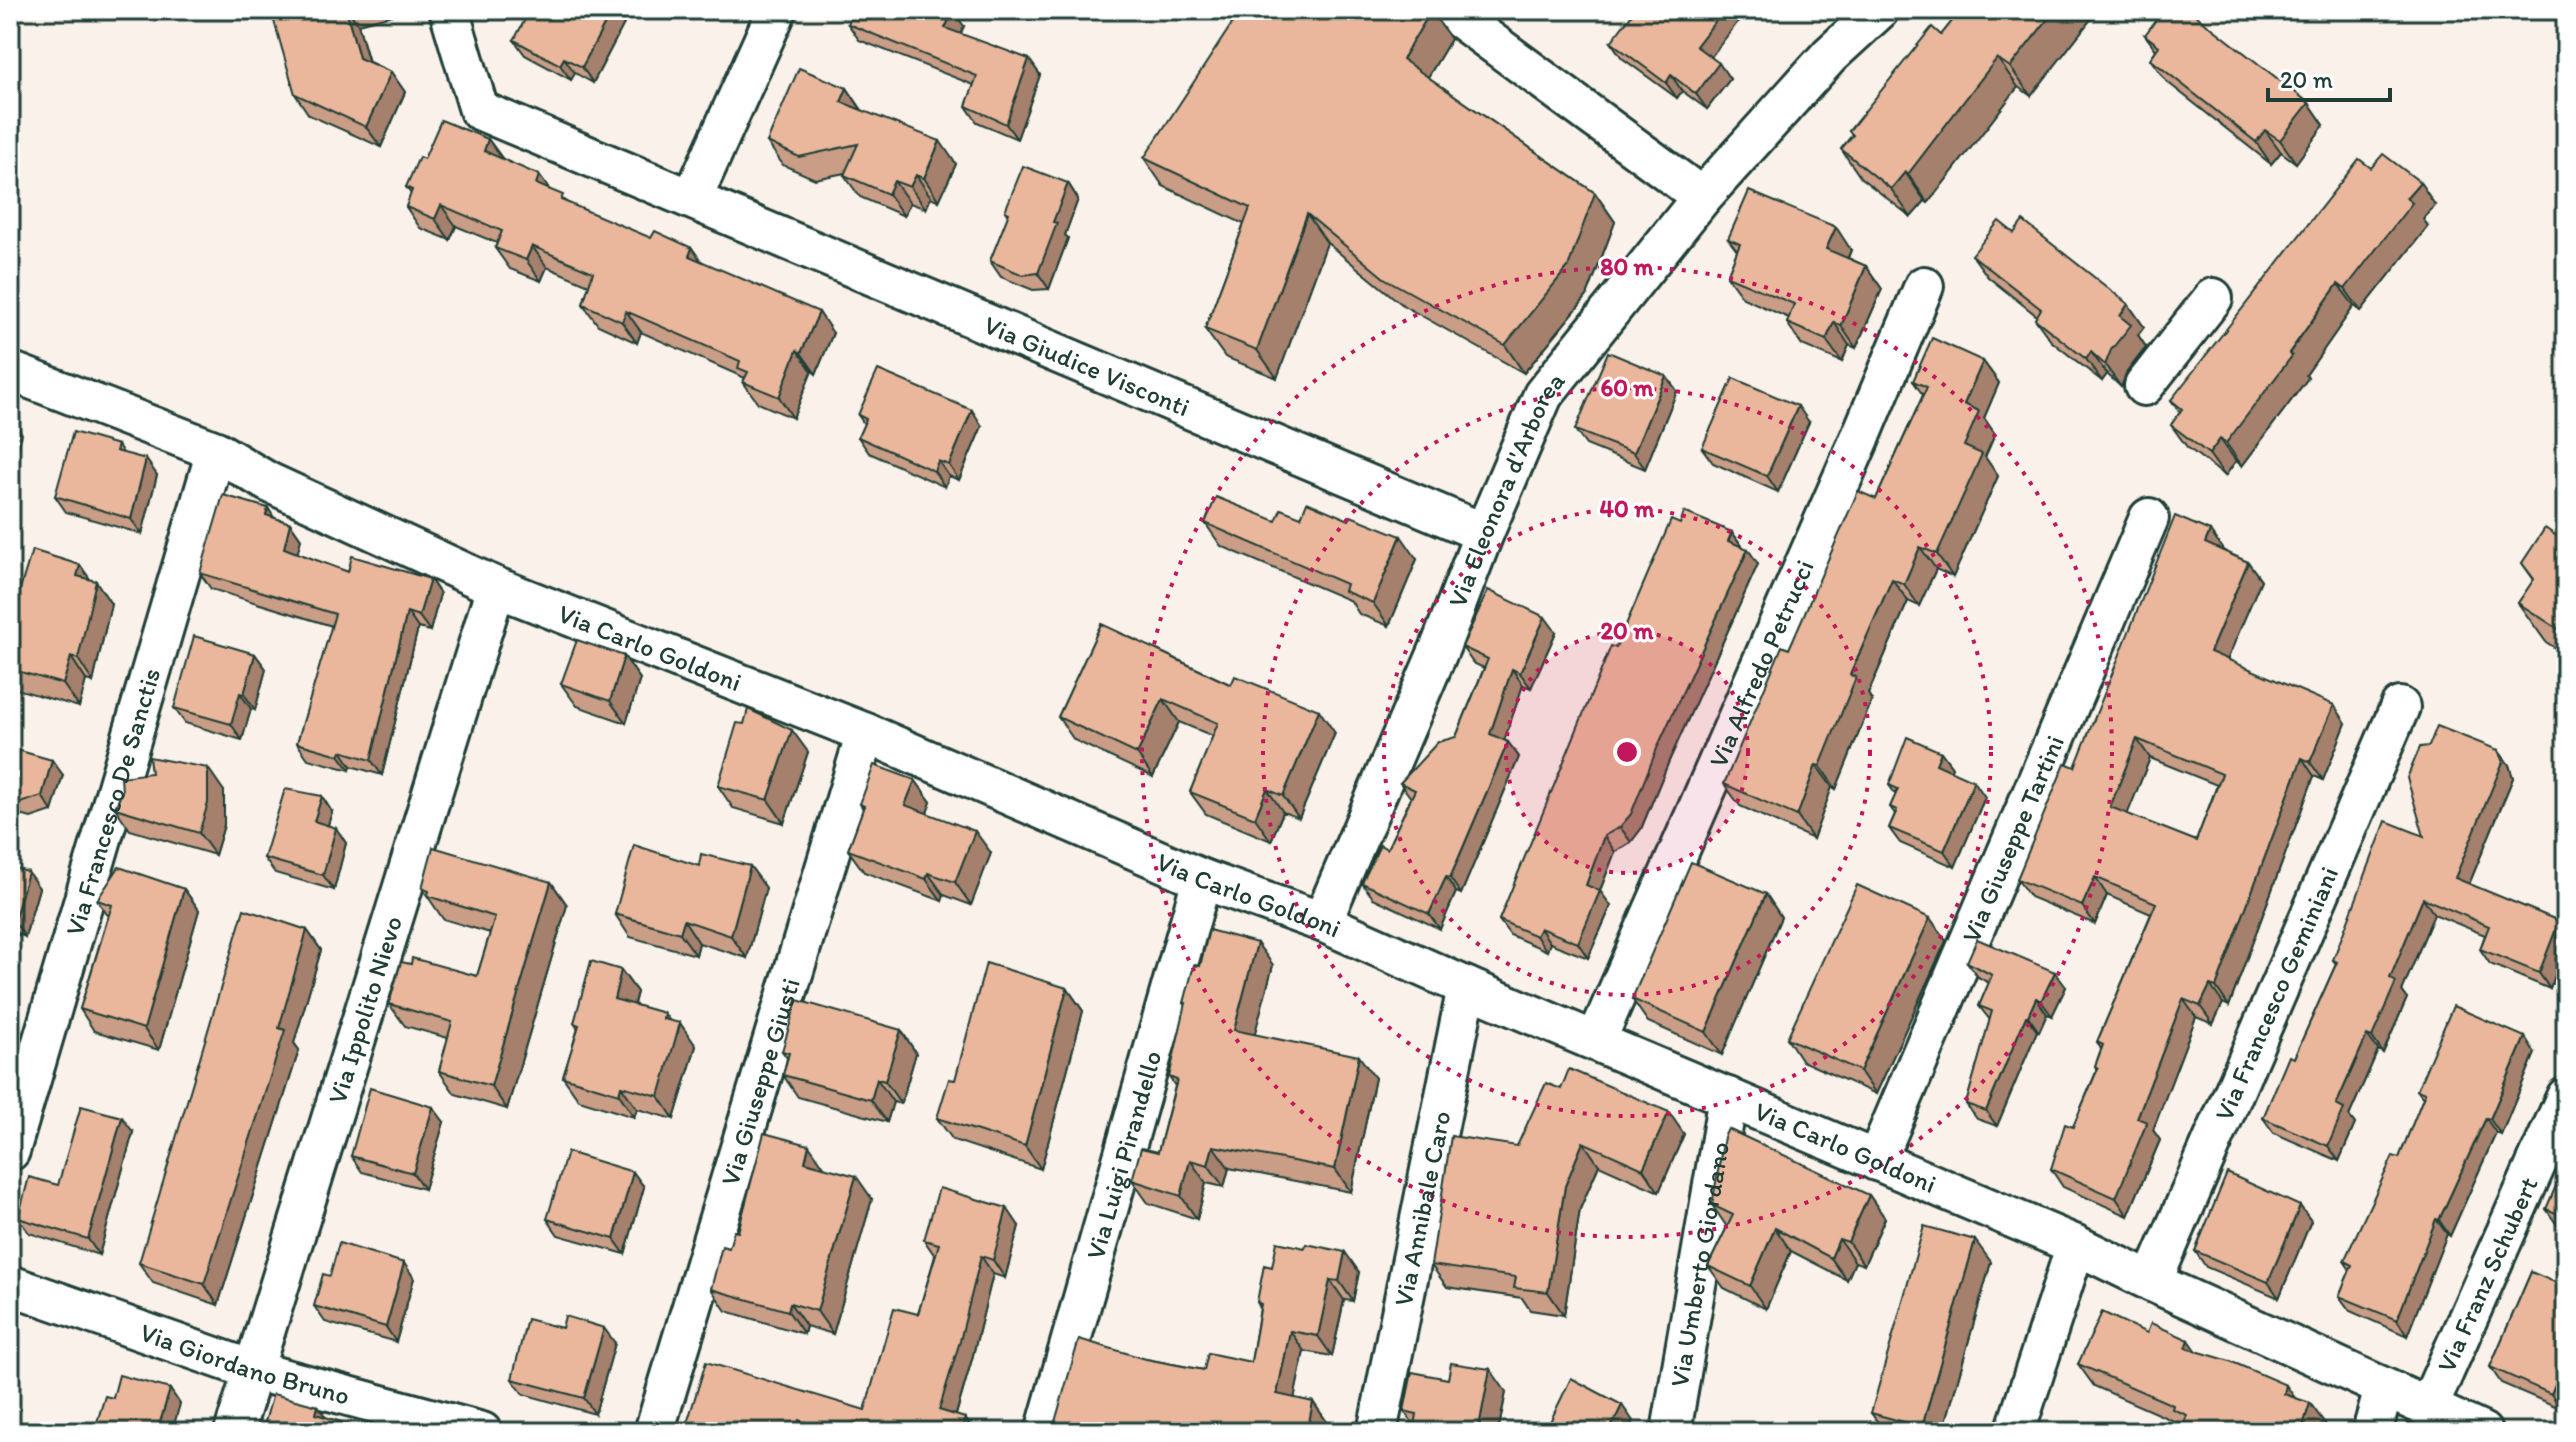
<svg xmlns="http://www.w3.org/2000/svg" width="2576" height="1442" font-family="Itim,sans-serif">
  <style>
    .lines { fill: none; stroke-linecap: round; stroke-linejoin: round }
    .minor-casing { stroke: #1f3d34; stroke-width: 44 }
    .minor { stroke: #fff; stroke-width: 38 }
    .wall { fill: #c99d86; stroke: #1f3d34; stroke-width: 2; fill-rule: evenodd }
    .shaded-wall { fill: #a4806d; stroke: #1f3d34; stroke-width: 2 }
    .building { fill: #eab79c; stroke: #1f3d34; stroke-width: 2; fill-rule: evenodd }
    .ring { fill: none; stroke: #c2185b; stroke-width: 4; stroke-dasharray: 4 8 }
    .labels { text-anchor: middle; dominant-baseline: central; stroke-width: 6; stroke-linejoin: round; paint-order: stroke }
    .street-label { font-size: 26px; fill: #1f3d34; stroke: #fff }
    .centre { fill: #c2185b; stroke: #fff; stroke-width: 4 }
    .ring-label { font-size: 24px; text-anchor: middle; font-weight: bold; fill: #c2185b; stroke: #fff; stroke-width: 6; stroke-linejoin: round; paint-order: stroke }
  </style>
  <rect width="100%" height="100%" fill="#fbf1eb"/>
  <filter id="ink" filterUnits="userSpaceOnUse"><feTurbulence type="fractalNoise" baseFrequency=".0125" numOctaves="2"/><feDisplacementMap in="SourceGraphic" scale="16" xChannelSelector="R" yChannelSelector="G"/><feConvolveMatrix kernelMatrix="1 2 1 2 8 2 1 2 1" color-interpolation-filters="sRGB"/></filter>
  <g filter="url(#ink)">
    <g class="lines">
      <defs>
        <g id="minor">
          <path id="s1" d="M 449,10 L 479,110 L 1484,533"/>
          <path d="M 1448,10 L 1702,197"/>
          <path d="M 692,199 L 777,10"/>
          <path id="s2" d="M 10,371 L 216,451 L 268,482 L 496,587 L 866,733 L 1202,879 L 1322,922 L 1467,987 L 2076,1245 L 2152,1282 L 2482,1432"/>
          <path d="M 2144,386 L 2213,298"/>
          <path id="s3" d="M 1322,922 L 1441,645 L 1484,533 L 1543,395 L 1702,197 L 1830,55 L 1879,10"/>
          <path id="s4" d="M 1596,1041 L 1864,429 L 1924,286"/>
          <path id="s5" d="M 10,1151 L 216,451"/>
          <path id="s6" d="M 1876,1161 L 2149,518"/>
          <path id="s7" d="M 2152,1282 L 2400,707"/>
          <path id="s8" d="M 10,1285 L 252,1370 L 482,1432"/>
          <path id="s9" d="M 2428,1408 L 2566,1097"/>
          <path id="s10" d="M 234,1432 L 496,587"/>
          <path id="s11" d="M 654,1432 L 866,733"/>
          <path id="s12" d="M 1045,1432 L 1202,879"/>
          <path id="s13" d="M 1377,1432 L 1467,987"/>
          <path id="s14" d="M 1671,1432 L 1728,1097"/>
          <path d="M 2015,1432 L 2076,1245"/>
          <path d="M 2372,1432 L 2384,1389"/>
        </g>
      </defs>
      <!-- minor casing -->
      <use href="#minor" class="minor-casing"/>
      <!-- minor -->
      <use href="#minor" class="minor"/>
    </g>
    <!-- wall -->
    <g class="wall">
      <path d="M 290,10 L 390,10 L 392,15 L 358,24 L 369,62 L 391,72 L 405,92 L 381,147 L 309,115 L 295,94 L 291,16 Z"/>
      <path d="M 1757,10 L 1800,10 L 1766,17 Z"/>
      <path d="M 1961,10 L 2098,10 L 2031,96 L 2018,87 L 1928,203 L 1925,201 L 1911,217 L 1861,178 L 1841,149 L 1852,135 L 1849,131 L 1941,35 Z"/>
      <path d="M 628,16 L 593,83 L 575,73 L 571,80 L 525,55 L 514,40 Z"/>
      <path d="M 848,24 L 964,26 L 960,34 L 1029,59 L 1040,75 L 1017,139 L 977,122 L 966,106 L 974,85 L 859,40 Z"/>
      <path d="M 2145,35 L 2309,103 L 2324,125 L 2296,163 L 2281,152 L 2271,164 L 2166,81 L 2150,59 L 2156,50 Z"/>
      <path d="M 1451,39 L 1428,77 L 1595,193 L 1615,222 L 1587,296 L 1524,373 L 1404,306 L 1327,243 L 1277,378 L 1225,357 L 1205,329 L 1244,224 L 1163,186 L 1144,158 Z"/>
      <path d="M 1611,42 L 1711,57 L 1730,79 L 1707,109 L 1682,91 L 1677,98 L 1622,58 Z"/>
      <path d="M 847,88 L 862,110 L 956,164 L 939,201 L 931,197 L 926,209 L 910,203 L 904,216 L 860,197 L 844,175 L 845,173 L 815,179 L 783,165 L 767,142 Z"/>
      <path d="M 488,139 L 502,158 L 568,203 L 700,261 L 833,333 L 816,374 L 812,371 L 793,418 L 758,403 L 743,382 L 745,378 L 641,332 L 637,343 L 598,325 L 583,304 L 589,285 L 547,267 L 541,281 L 510,269 L 495,248 L 497,243 L 456,226 L 450,240 L 420,228 L 406,207 L 411,194 L 406,187 Z"/>
      <path d="M 2371,168 L 2435,205 L 2423,219 L 2428,226 L 2361,311 L 2354,306 L 2306,375 L 2308,378 L 2242,466 L 2236,461 L 2225,476 L 2187,447 L 2171,425 L 2180,413 L 2171,400 Z"/>
      <path d="M 1068,183 L 1078,199 L 1065,235 L 1068,238 L 1049,289 L 1033,290 L 1001,277 L 990,261 L 1008,216 L 1005,211 Z"/>
      <path d="M 2014,233 L 2128,304 L 2144,327 L 2138,335 L 2146,347 L 2127,372 L 2121,387 L 2107,374 L 2102,381 L 2051,341 L 2035,319 L 2037,316 L 1988,277 L 1972,255 Z"/>
      <path d="M 1728,239 L 1851,250 L 1848,258 L 1866,266 L 1882,289 L 1856,348 L 1849,345 L 1842,362 L 1802,345 L 1787,323 L 1789,318 L 1743,298 L 1727,276 L 1737,251 Z"/>
      <path d="M 1983,361 L 1999,383 L 1984,418 L 1995,434 L 1985,457 L 1998,476 L 1953,577 L 1936,569 L 1919,606 L 1908,601 L 1868,694 L 1872,700 L 1836,789 L 1832,787 L 1813,839 L 1740,806 L 1724,784 L 1789,649 L 1876,499 L 1923,395 L 1913,381 Z"/>
      <path d="M 1666,376 L 1677,391 L 1645,469 L 1586,445 L 1575,430 Z"/>
      <path d="M 858,415 L 982,426 L 959,480 L 949,476 L 945,487 L 869,453 L 858,437 L 864,424 Z"/>
      <path d="M 1809,422 L 1778,492 L 1713,463 L 1702,448 Z"/>
      <path d="M 118,445 L 123,453 L 157,475 L 142,534 L 66,512 L 55,496 Z"/>
      <path d="M 268,508 L 274,518 L 290,523 L 301,539 L 297,553 L 348,572 L 430,579 L 440,594 L 430,631 L 418,628 L 382,775 L 351,766 L 350,770 L 308,759 L 297,743 L 332,626 L 211,589 L 200,573 Z"/>
      <path d="M 1301,517 L 1417,559 L 1389,626 L 1359,614 L 1351,601 L 1221,546 L 1205,523 L 1276,521 Z"/>
      <path d="M 1680,524 L 1732,532 L 1743,547 L 1758,564 L 1669,761 L 1641,829 L 1631,842 L 1615,852 L 1600,891 L 1611,906 L 1588,958 L 1550,943 L 1547,951 L 1510,935 L 1499,920 L 1616,648 Z"/>
      <path d="M 2566,531 L 2566,655 L 2546,642 L 2518,603 L 2534,580 L 2522,563 L 2561,539 Z"/>
      <path d="M 2222,550 L 2248,562 L 2261,580 L 2227,659 L 2346,723 L 2323,780 L 2314,776 L 2229,1006 L 2223,1003 L 2213,1024 L 2196,1017 L 2153,1130 L 2160,1140 L 2128,1216 L 2063,1187 L 2051,1169 L 2073,1127 L 2097,1070 L 2095,1066 L 2101,1049 L 2097,1042 L 2151,914 L 2107,895 L 2095,924 L 2030,897 L 2017,879 L 2075,767 ZM 2150,758 L 2217,785 L 2196,841 L 2127,814 Z"/>
      <path d="M 80,565 L 90,580 L 111,604 L 93,682 L 86,680 L 79,707 L 13,688 L 10,684 L 10,622 Z"/>
      <path d="M 1101,624 L 1335,733 L 1299,818 L 1283,812 L 1271,841 L 1206,814 L 1190,792 L 1213,736 L 1179,722 L 1153,777 L 1074,740 L 1058,717 Z"/>
      <path d="M 1556,632 L 1531,688 L 1523,685 L 1504,740 L 1508,742 L 1519,757 L 1461,894 L 1456,892 L 1440,929 L 1373,898 L 1362,883 L 1387,849 L 1411,798 L 1400,783 L 1456,737 L 1484,668 L 1473,663 L 1462,647 Z"/>
      <path d="M 255,654 L 266,669 L 255,710 L 251,709 L 242,740 L 185,723 L 174,708 Z"/>
      <path d="M 624,656 L 640,679 L 626,723 L 577,706 L 561,684 Z"/>
      <path d="M 744,724 L 808,752 L 784,823 L 733,808 L 718,786 Z"/>
      <path d="M 10,748 L 63,775 L 52,811 L 31,818 L 10,812 Z"/>
      <path d="M 2498,750 L 2509,765 L 2513,778 L 2469,884 L 2559,921 L 2550,989 L 2490,964 L 2480,949 L 2485,935 L 2434,914 L 2402,991 L 2407,998 L 2383,1053 L 2378,1050 L 2349,1116 L 2355,1124 L 2339,1161 L 2274,1133 L 2263,1118 L 2294,1058 L 2336,964 L 2333,960 L 2424,836 Z"/>
      <path d="M 1941,752 L 1952,767 L 1950,770 L 1985,797 L 1955,867 L 1900,843 L 1889,828 L 1895,814 L 1890,807 L 1896,795 L 1889,785 Z"/>
      <path d="M 915,780 L 931,802 L 927,813 L 991,853 L 971,905 L 944,895 L 942,901 L 864,872 L 848,850 L 863,809 L 860,804 Z"/>
      <path d="M 224,791 L 224,825 L 215,855 L 130,830 L 115,808 L 122,792 Z"/>
      <path d="M 332,812 L 328,825 L 346,843 L 334,890 L 275,873 L 264,858 Z"/>
      <path d="M 699,866 L 750,866 L 766,888 L 747,958 L 699,943 L 696,955 L 630,937 L 615,914 Z"/>
      <path d="M 10,867 L 39,888 L 25,937 L 18,934 L 10,960 Z"/>
      <path d="M 551,882 L 567,905 L 507,1109 L 455,1094 L 439,1071 L 448,1038 L 405,1026 L 389,1004 L 411,964 L 477,976 L 490,933 L 443,919 L 422,888 Z"/>
      <path d="M 184,889 L 199,910 L 159,1050 L 94,1031 L 80,1009 L 108,916 L 97,900 Z"/>
      <path d="M 1766,894 L 1781,917 L 1722,1055 L 1648,1022 L 1632,999 Z"/>
      <path d="M 1930,918 L 1946,941 L 1876,1094 L 1802,1061 L 1787,1038 Z"/>
      <path d="M 307,930 L 321,950 L 294,1043 L 299,1050 L 218,1305 L 153,1283 L 139,1263 Z"/>
      <path d="M 1967,962 L 2066,987 L 2052,1016 L 2047,1014 L 2039,1032 L 2037,1031 L 1997,1126 L 1977,1119 L 1966,1104 L 1990,1020 L 1979,1006 L 1989,983 L 1978,977 Z"/>
      <path d="M 1273,965 L 1254,1034 L 1375,1078 L 1351,1192 L 1229,1168 L 1224,1187 L 1206,1183 L 1197,1219 L 1148,1203 L 1132,1180 L 1158,1152 L 1175,1086 L 1169,1077 L 1186,1006 L 1184,1003 L 1200,966 Z"/>
      <path d="M 621,970 L 637,992 L 634,1004 L 670,1021 L 696,1046 L 674,1119 L 637,1109 L 634,1117 L 579,1100 L 563,1077 L 578,1029 L 574,1023 Z"/>
      <path d="M 1067,988 L 1083,1011 L 1041,1169 L 953,1140 L 937,1118 Z"/>
      <path d="M 901,1030 L 916,1053 L 901,1104 L 893,1102 L 887,1122 L 798,1097 L 783,1075 L 787,1058 L 782,1051 Z"/>
      <path d="M 2535,1053 L 2501,1135 L 2496,1133 L 2450,1236 L 2447,1234 L 2407,1336 L 2350,1311 L 2339,1296 L 2350,1270 L 2344,1261 L 2399,1158 L 2423,1098 L 2417,1090 Z"/>
      <path d="M 1561,1089 L 1684,1134 L 1659,1192 L 1599,1165 L 1580,1209 L 1564,1315 L 1530,1310 L 1522,1298 L 1447,1287 L 1431,1265 L 1517,1146 Z"/>
      <path d="M 444,1122 L 424,1189 L 362,1172 L 351,1156 Z"/>
      <path d="M 133,1132 L 99,1255 L 29,1233 L 18,1218 L 58,1185 Z"/>
      <path d="M 825,1168 L 872,1199 L 833,1334 L 806,1326 L 804,1334 L 726,1311 L 711,1289 L 729,1248 L 738,1232 Z"/>
      <path d="M 633,1172 L 644,1187 L 625,1254 L 558,1235 L 547,1219 Z"/>
      <path d="M 2566,1178 L 2566,1228 L 2557,1225 L 2546,1209 Z"/>
      <path d="M 1869,1195 L 1885,1218 L 1864,1265 L 1855,1262 L 1847,1280 L 1791,1251 L 1766,1309 L 1724,1288 L 1708,1266 L 1727,1227 L 1712,1205 Z"/>
      <path d="M 2300,1206 L 2311,1221 L 2279,1298 L 2206,1267 L 2195,1251 Z"/>
      <path d="M 1019,1226 L 1005,1278 L 993,1274 L 972,1359 L 956,1415 L 975,1432 L 686,1432 L 685,1430 L 865,1410 L 918,1314 L 935,1256 L 924,1240 Z"/>
      <path d="M 1991,1262 L 1943,1432 L 1885,1432 L 1871,1413 Z"/>
      <path d="M 1272,1267 L 1359,1272 L 1353,1301 L 1344,1300 L 1332,1356 L 1304,1351 L 1294,1398 L 1313,1402 L 1327,1422 L 1146,1359 L 1204,1370 L 1251,1362 L 1260,1308 L 1257,1302 Z"/>
      <path d="M 2531,1272 L 2562,1409 L 2501,1383 L 2490,1367 Z"/>
      <path d="M 330,1276 L 414,1278 L 396,1342 L 325,1322 L 314,1306 Z"/>
      <path d="M 2147,1333 L 2197,1351 L 2294,1398 L 2326,1425 L 2324,1432 L 2189,1432 L 2183,1425 L 2094,1386 L 2078,1364 Z"/>
      <path d="M 615,1343 L 595,1414 L 523,1394 L 512,1379 Z"/>
      <path d="M 1506,1392 L 1498,1432 L 1414,1432 L 1415,1426 L 1404,1411 Z"/>
    </g>
    <!-- shaded-wall -->
    <g class="shaded-wall">
      <path d="M 346,10 L 348,10 L 358,24 L 373,78 L 359,58 Z"/>
      <path d="M 612,10 L 624,10 L 628,16 L 593,83 L 582,67 Z"/>
      <path d="M 1724,10 L 1747,10 L 1707,62 L 1696,46 Z"/>
      <path d="M 2055,10 L 2098,10 L 2031,96 L 2010,67 Z"/>
      <path d="M 953,11 L 964,26 L 956,44 L 945,28 Z"/>
      <path d="M 1431,11 L 1451,39 L 1422,87 L 1402,59 Z"/>
      <path d="M 564,58 L 575,73 L 571,80 L 560,65 Z"/>
      <path d="M 1997,58 L 2018,87 L 1928,203 L 1908,174 Z"/>
      <path d="M 1029,59 L 1040,75 L 1017,139 L 1006,124 Z"/>
      <path d="M 1719,63 L 1730,79 L 1707,109 L 1696,94 Z"/>
      <path d="M 391,72 L 405,92 L 381,147 L 366,127 Z"/>
      <path d="M 1671,75 L 1682,91 L 1677,98 L 1666,83 Z"/>
      <path d="M 847,88 L 862,111 L 841,102 Z"/>
      <path d="M 2309,103 L 2324,125 L 2296,163 L 2280,140 Z"/>
      <path d="M 2265,130 L 2281,152 L 2271,164 L 2256,142 Z"/>
      <path d="M 488,139 L 503,160 L 484,151 Z"/>
      <path d="M 940,141 L 956,164 L 939,201 L 924,178 Z"/>
      <path d="M 1905,172 L 1925,201 L 1911,217 L 1891,189 Z"/>
      <path d="M 539,175 L 554,196 L 536,184 Z"/>
      <path d="M 916,175 L 931,197 L 926,209 L 910,187 Z"/>
      <path d="M 894,181 L 910,203 L 904,216 L 888,194 Z"/>
      <path d="M 2420,182 L 2435,205 L 2423,219 L 2428,226 L 2361,311 L 2345,289 L 2406,198 Z"/>
      <path d="M 1068,183 L 1078,199 L 1065,235 L 1068,238 L 1049,289 L 1038,273 L 1053,222 Z"/>
      <path d="M 1595,193 L 1615,222 L 1587,296 L 1524,373 L 1505,345 Z"/>
      <path d="M 441,205 L 456,226 L 450,240 L 435,219 Z"/>
      <path d="M 1307,214 L 1327,243 L 1277,378 L 1257,350 Z"/>
      <path d="M 1836,227 L 1851,250 L 1842,271 L 1826,249 Z"/>
      <path d="M 532,246 L 547,267 L 541,281 L 526,260 Z"/>
      <path d="M 692,248 L 707,269 L 689,256 Z"/>
      <path d="M 1866,266 L 1882,289 L 1856,348 L 1841,326 Z"/>
      <path d="M 2338,284 L 2354,306 L 2306,375 L 2308,378 L 2242,466 L 2226,443 Z"/>
      <path d="M 2128,304 L 2144,327 L 2138,335 L 2146,347 L 2127,372 L 2121,387 L 2105,365 L 2120,316 Z"/>
      <path d="M 626,311 L 641,332 L 637,343 L 622,322 Z"/>
      <path d="M 819,312 L 833,333 L 816,374 L 801,353 Z"/>
      <path d="M 1834,322 L 1849,345 L 1842,362 L 1826,340 Z"/>
      <path d="M 797,350 L 812,371 L 793,418 L 779,397 Z"/>
      <path d="M 2091,352 L 2107,374 L 2102,381 L 2086,359 Z"/>
      <path d="M 1983,361 L 1999,383 L 1984,418 L 1995,434 L 1985,457 L 1998,476 L 1953,577 L 1937,554 L 1964,446 L 1964,404 Z"/>
      <path d="M 1666,376 L 1677,391 L 1645,469 L 1634,453 Z"/>
      <path d="M 1798,406 L 1809,422 L 1778,492 L 1767,476 Z"/>
      <path d="M 972,410 L 982,426 L 959,480 L 949,465 Z"/>
      <path d="M 12,418 L 22,434 L 10,476 L 10,424 Z"/>
      <path d="M 2220,439 L 2236,461 L 2225,476 L 2209,454 Z"/>
      <path d="M 146,459 L 157,475 L 142,534 L 131,519 Z"/>
      <path d="M 938,461 L 949,476 L 945,487 L 934,471 Z"/>
      <path d="M 268,508 L 278,524 L 266,515 Z"/>
      <path d="M 290,523 L 301,539 L 295,563 L 284,548 Z"/>
      <path d="M 2210,531 L 2223,550 L 2218,561 L 2205,543 Z"/>
      <path d="M 1732,532 L 1743,548 L 1728,541 Z"/>
      <path d="M 1401,536 L 1417,559 L 1389,626 L 1373,603 Z"/>
      <path d="M 1920,547 L 1936,569 L 1919,606 L 1904,584 Z"/>
      <path d="M 1748,549 L 1758,564 L 1669,761 L 1641,829 L 1631,842 L 1620,827 Z"/>
      <path d="M 2248,562 L 2261,580 L 2223,670 L 2210,652 Z"/>
      <path d="M 80,565 L 95,586 L 96,581 L 111,604 L 93,682 L 78,659 L 77,576 Z"/>
      <path d="M 430,579 L 440,594 L 430,631 L 419,616 Z"/>
      <path d="M 1892,579 L 1908,601 L 1868,694 L 1872,700 L 1836,789 L 1820,766 L 1850,675 Z"/>
      <path d="M 407,612 L 418,628 L 382,775 L 371,760 Z"/>
      <path d="M 1545,617 L 1556,632 L 1531,688 L 1520,673 Z"/>
      <path d="M 255,654 L 266,669 L 255,710 L 244,694 Z"/>
      <path d="M 624,656 L 640,679 L 626,723 L 610,701 Z"/>
      <path d="M 71,657 L 86,680 L 79,707 L 63,684 Z"/>
      <path d="M 1512,669 L 1523,685 L 1501,750 L 1490,734 Z"/>
      <path d="M 240,693 L 251,709 L 242,740 L 231,724 Z"/>
      <path d="M 1163,699 L 1179,722 L 1153,777 L 1137,754 Z"/>
      <path d="M 2334,705 L 2346,723 L 2323,780 L 2310,762 Z"/>
      <path d="M 1319,710 L 1335,733 L 1299,818 L 1283,796 Z"/>
      <path d="M 792,730 L 808,752 L 784,823 L 768,800 Z"/>
      <path d="M 2137,739 L 2150,758 L 2123,825 L 2110,807 Z"/>
      <path d="M 1508,742 L 1519,757 L 1461,894 L 1450,878 Z"/>
      <path d="M 2498,750 L 2509,765 L 2513,778 L 2465,894 L 2455,878 Z"/>
      <path d="M 341,751 L 351,766 L 350,770 L 339,755 Z"/>
      <path d="M 1941,752 L 1952,767 L 1946,779 L 1936,764 Z"/>
      <path d="M 2302,758 L 2314,776 L 2229,1006 L 2216,987 Z"/>
      <path d="M 52,760 L 63,775 L 52,811 L 42,796 Z"/>
      <path d="M 1816,765 L 1832,787 L 1813,839 L 1797,816 Z"/>
      <path d="M 208,768 L 224,791 L 224,825 L 215,855 L 199,833 Z"/>
      <path d="M 915,780 L 931,802 L 921,828 L 905,805 Z"/>
      <path d="M 1974,781 L 1985,797 L 1955,867 L 1944,851 Z"/>
      <path d="M 1267,789 L 1283,812 L 1271,841 L 1255,818 Z"/>
      <path d="M 322,796 L 332,812 L 324,837 L 314,821 Z"/>
      <path d="M 336,828 L 346,843 L 334,890 L 323,875 Z"/>
      <path d="M 975,831 L 991,853 L 971,905 L 955,882 Z"/>
      <path d="M 1604,836 L 1615,852 L 1598,895 L 1600,891 L 1611,906 L 1588,958 L 1578,943 L 1586,885 Z"/>
      <path d="M 750,866 L 766,888 L 747,958 L 731,936 Z"/>
      <path d="M 28,872 L 39,888 L 25,937 L 14,921 Z"/>
      <path d="M 928,873 L 944,895 L 942,901 L 926,879 Z"/>
      <path d="M 1446,877 L 1456,892 L 1440,929 L 1429,914 Z"/>
      <path d="M 2095,877 L 2107,895 L 2095,924 L 2082,906 Z"/>
      <path d="M 551,882 L 567,905 L 507,1109 L 491,1086 Z"/>
      <path d="M 184,889 L 199,910 L 159,1050 L 144,1029 Z"/>
      <path d="M 1766,894 L 1781,917 L 1722,1055 L 1706,1032 Z"/>
      <path d="M 2423,898 L 2434,914 L 2402,991 L 2407,998 L 2383,1053 L 2372,1037 L 2390,978 Z"/>
      <path d="M 1930,918 L 1946,941 L 1876,1094 L 1860,1071 Z"/>
      <path d="M 684,920 L 699,943 L 696,955 L 680,933 Z"/>
      <path d="M 2559,921 L 2566,930 L 2566,947 L 2550,989 L 2539,973 Z"/>
      <path d="M 10,923 L 18,934 L 10,960 Z"/>
      <path d="M 1540,928 L 1550,943 L 1547,951 L 1536,936 Z"/>
      <path d="M 307,930 L 321,950 L 294,1043 L 299,1050 L 218,1305 L 204,1284 Z"/>
      <path d="M 1257,943 L 1273,965 L 1250,1052 L 1234,1030 Z"/>
      <path d="M 621,970 L 637,992 L 629,1021 L 614,999 Z"/>
      <path d="M 2055,972 L 2066,987 L 2052,1016 L 2041,1001 Z"/>
      <path d="M 2210,985 L 2223,1003 L 2213,1024 L 2200,1006 Z"/>
      <path d="M 1067,988 L 1083,1011 L 1041,1169 L 1025,1146 Z"/>
      <path d="M 2036,998 L 2047,1014 L 2039,1032 L 2028,1016 Z"/>
      <path d="M 2183,999 L 2196,1017 L 2153,1130 L 2160,1140 L 2128,1216 L 2116,1198 L 2137,1118 Z"/>
      <path d="M 664,1013 L 678,1032 L 680,1023 L 696,1046 L 674,1119 L 659,1096 Z"/>
      <path d="M 2026,1016 L 2037,1031 L 1997,1126 L 1986,1111 Z"/>
      <path d="M 901,1030 L 916,1053 L 901,1104 L 885,1081 Z"/>
      <path d="M 2367,1035 L 2378,1050 L 2349,1116 L 2355,1124 L 2339,1161 L 2328,1146 L 2336,1105 Z"/>
      <path d="M 2525,1037 L 2535,1053 L 2501,1135 L 2490,1119 Z"/>
      <path d="M 1359,1056 L 1375,1078 L 1351,1192 L 1335,1169 Z"/>
      <path d="M 877,1079 L 893,1102 L 887,1122 L 871,1100 Z"/>
      <path d="M 621,1086 L 637,1109 L 634,1117 L 619,1094 Z"/>
      <path d="M 433,1107 L 444,1122 L 424,1189 L 413,1173 Z"/>
      <path d="M 1669,1112 L 1684,1134 L 1659,1192 L 1643,1169 Z"/>
      <path d="M 122,1117 L 133,1132 L 99,1255 L 88,1239 Z"/>
      <path d="M 2486,1118 L 2496,1133 L 2450,1236 L 2439,1220 Z"/>
      <path d="M 1583,1142 L 1599,1165 L 1580,1209 L 1564,1315 L 1548,1292 L 1565,1186 Z"/>
      <path d="M 809,1145 L 825,1168 L 805,1162 Z"/>
      <path d="M 1213,1146 L 1229,1168 L 1224,1187 L 1208,1165 Z"/>
      <path d="M 1190,1160 L 1206,1183 L 1197,1219 L 1181,1196 Z"/>
      <path d="M 633,1172 L 644,1187 L 625,1254 L 614,1239 Z"/>
      <path d="M 856,1176 L 872,1199 L 833,1334 L 817,1311 Z"/>
      <path d="M 1869,1195 L 1885,1218 L 1864,1265 L 1848,1242 Z"/>
      <path d="M 2300,1206 L 2311,1221 L 2279,1298 L 2268,1282 Z"/>
      <path d="M 1007,1208 L 1019,1226 L 1005,1278 L 993,1260 Z"/>
      <path d="M 2436,1219 L 2447,1234 L 2407,1336 L 2397,1320 Z"/>
      <path d="M 1775,1228 L 1791,1251 L 1766,1309 L 1750,1286 Z"/>
      <path d="M 1839,1239 L 1855,1262 L 1847,1280 L 1831,1258 Z"/>
      <path d="M 1975,1240 L 1991,1262 L 1943,1432 L 1925,1432 L 1922,1427 Z"/>
      <path d="M 1345,1252 L 1359,1272 L 1353,1301 L 1339,1281 Z"/>
      <path d="M 981,1256 L 993,1274 L 972,1359 L 952,1428 L 939,1410 Z"/>
      <path d="M 404,1263 L 414,1278 L 396,1342 L 386,1327 Z"/>
      <path d="M 1330,1280 L 1344,1300 L 1332,1356 L 1318,1336 Z"/>
      <path d="M 790,1303 L 806,1326 L 804,1334 L 788,1311 Z"/>
      <path d="M 604,1328 L 615,1343 L 595,1414 L 584,1398 Z"/>
      <path d="M 1290,1331 L 1304,1351 L 1291,1414 L 1277,1394 Z"/>
      <path d="M 2189,1340 L 2205,1363 L 2186,1348 Z"/>
      <path d="M 2566,1358 L 2566,1400 L 2562,1409 L 2551,1394 Z"/>
      <path d="M 1490,1369 L 1506,1392 L 1498,1432 L 1478,1432 Z"/>
      <path d="M 2286,1385 L 2302,1408 L 2284,1394 Z"/>
      <path d="M 170,1389 L 180,1404 L 172,1432 L 157,1432 Z"/>
      <path d="M 1313,1402 L 1327,1422 L 1325,1432 L 1307,1432 Z"/>
      <path d="M 2310,1403 L 2326,1425 L 2324,1432 L 2301,1432 Z"/>
      <path d="M 1622,1405 L 1633,1421 L 1627,1432 L 1609,1432 Z"/>
      <path d="M 318,1406 L 334,1429 L 316,1414 Z"/>
      <path d="M 965,1418 L 975,1432 L 961,1432 Z"/>
      <path d="M 799,1420 L 808,1432 L 796,1432 Z"/>
    </g>
    <!-- building -->
    <g class="building">
      <path d="M 290,10 L 346,10 L 359,58 L 391,72 L 366,127 L 295,94 L 274,21 L 291,16 Z"/>
      <path d="M 530,10 L 612,10 L 582,67 L 564,58 L 560,65 L 514,40 Z"/>
      <path d="M 854,10 L 951,10 L 953,11 L 945,28 L 1029,59 L 1006,124 L 966,106 L 977,76 L 848,24 Z"/>
      <path d="M 1241,10 L 1429,10 L 1431,11 L 1402,59 L 1595,193 L 1568,267 L 1505,345 L 1384,278 L 1307,214 L 1257,350 L 1205,329 L 1250,208 L 1144,158 Z"/>
      <path d="M 1635,10 L 1724,10 L 1696,46 L 1719,63 L 1696,94 L 1671,75 L 1666,83 L 1611,42 Z"/>
      <path d="M 1961,10 L 2055,10 L 2010,67 L 1997,58 L 1908,174 L 1905,172 L 1891,189 L 1841,149 L 1853,135 L 1849,131 L 1932,27 L 1941,35 Z"/>
      <path d="M 2163,10 L 2189,10 L 2309,103 L 2280,140 L 2265,130 L 2256,142 L 2150,59 L 2159,46 L 2145,35 Z"/>
      <path d="M 799,68 L 847,88 L 841,102 L 940,141 L 924,178 L 916,175 L 910,187 L 894,181 L 888,194 L 844,175 L 858,144 L 799,157 L 767,142 Z"/>
      <path d="M 441,120 L 488,139 L 484,151 L 539,175 L 536,184 L 563,195 L 561,200 L 651,238 L 655,231 L 692,248 L 689,256 L 819,312 L 801,353 L 797,350 L 779,397 L 743,382 L 748,372 L 738,368 L 740,361 L 626,311 L 622,322 L 583,304 L 593,272 L 532,246 L 526,260 L 495,248 L 502,231 L 441,205 L 435,219 L 406,207 L 412,190 L 406,187 L 419,157 L 424,159 Z"/>
      <path d="M 2383,154 L 2420,182 L 2406,198 L 2412,203 L 2345,289 L 2338,284 L 2289,353 L 2292,356 L 2226,443 L 2220,439 L 2209,454 L 2171,425 L 2182,409 L 2171,400 L 2359,159 L 2371,168 Z"/>
      <path d="M 1023,166 L 1068,183 L 1053,222 L 1057,223 L 1038,273 L 1023,275 L 990,261 L 1009,213 L 1005,211 Z"/>
      <path d="M 1749,191 L 1836,227 L 1826,249 L 1866,266 L 1841,326 L 1834,322 L 1826,340 L 1787,323 L 1794,304 L 1727,276 L 1740,244 L 1728,239 Z"/>
      <path d="M 1999,221 L 2014,233 L 2023,221 L 2128,304 L 2120,316 L 2131,325 L 2111,350 L 2105,365 L 2091,352 L 2086,359 L 2035,319 L 2041,309 L 1972,255 Z"/>
      <path d="M 1932,338 L 1983,361 L 1964,404 L 1979,411 L 1964,446 L 1982,454 L 1937,554 L 1920,547 L 1904,584 L 1892,579 L 1850,675 L 1856,677 L 1820,766 L 1816,765 L 1797,816 L 1724,784 L 1782,646 L 1789,649 L 1858,491 L 1876,499 L 1927,387 L 1913,381 Z"/>
      <path d="M 1608,352 L 1666,376 L 1634,453 L 1575,430 Z"/>
      <path d="M 878,370 L 972,410 L 949,465 L 938,461 L 934,471 L 858,437 L 866,419 L 858,415 Z"/>
      <path d="M 1733,378 L 1798,406 L 1767,476 L 1702,448 Z"/>
      <path d="M 73,432 L 118,445 L 116,451 L 146,459 L 131,519 L 55,496 Z"/>
      <path d="M 223,495 L 268,508 L 266,515 L 290,523 L 284,548 L 348,572 L 352,556 L 430,579 L 419,616 L 407,612 L 371,760 L 341,751 L 339,755 L 297,743 L 335,614 L 200,573 Z"/>
      <path d="M 1216,497 L 1276,521 L 1281,509 L 1301,517 L 1307,502 L 1349,520 L 1351,516 L 1401,536 L 1373,603 L 1344,591 L 1346,584 L 1205,523 Z"/>
      <path d="M 1684,512 L 1732,532 L 1728,541 L 1748,549 L 1658,746 L 1631,814 L 1620,827 L 1604,836 L 1586,885 L 1600,891 L 1578,943 L 1540,928 L 1536,936 L 1499,920 L 1611,646 L 1616,648 L 1671,520 L 1680,524 Z"/>
      <path d="M 2175,516 L 2210,531 L 2205,543 L 2248,562 L 2210,652 L 2334,705 L 2310,762 L 2302,758 L 2216,987 L 2210,985 L 2200,1006 L 2183,999 L 2137,1118 L 2147,1122 L 2116,1198 L 2051,1169 L 2065,1124 L 2073,1127 L 2098,1068 L 2095,1066 L 2103,1045 L 2097,1042 L 2156,903 L 2095,877 L 2082,906 L 2017,879 L 2065,763 L 2075,767 ZM 2137,739 L 2222,774 L 2196,841 L 2110,807 Z"/>
      <path d="M 2545,528 L 2561,539 L 2566,531 L 2566,634 L 2518,603 L 2534,579 L 2522,563 Z"/>
      <path d="M 32,550 L 80,565 L 77,576 L 96,581 L 78,659 L 71,657 L 63,684 L 10,669 L 10,622 Z"/>
      <path d="M 1488,590 L 1545,617 L 1520,673 L 1512,669 L 1490,734 L 1508,742 L 1450,878 L 1446,877 L 1429,914 L 1362,883 L 1380,845 L 1387,849 L 1415,790 L 1400,783 L 1438,742 L 1456,737 L 1488,659 L 1462,647 Z"/>
      <path d="M 1101,624 L 1231,685 L 1235,676 L 1319,710 L 1283,796 L 1267,789 L 1255,818 L 1190,792 L 1218,723 L 1163,699 L 1137,754 L 1058,717 Z"/>
      <path d="M 194,636 L 255,654 L 244,694 L 240,693 L 231,724 L 174,708 Z"/>
      <path d="M 577,640 L 624,656 L 610,701 L 561,684 Z"/>
      <path d="M 748,709 L 792,730 L 768,800 L 718,786 L 737,723 L 744,724 Z"/>
      <path d="M 2437,726 L 2498,750 L 2503,762 L 2455,878 L 2559,921 L 2539,973 L 2480,949 L 2489,926 L 2423,898 L 2390,978 L 2396,982 L 2372,1037 L 2367,1035 L 2336,1105 L 2344,1109 L 2328,1146 L 2263,1118 L 2289,1056 L 2294,1058 L 2337,962 L 2333,960 L 2386,821 L 2424,836 L 2407,778 L 2420,747 L 2429,746 Z"/>
      <path d="M 1907,737 L 1941,752 L 1936,764 L 1974,781 L 1944,851 L 1889,828 L 1897,810 L 1890,807 L 1898,789 L 1889,785 Z"/>
      <path d="M 10,748 L 52,760 L 42,796 L 20,803 L 10,800 Z"/>
      <path d="M 149,757 L 208,768 L 208,803 L 199,833 L 115,808 L 122,792 L 121,777 L 151,773 Z"/>
      <path d="M 874,765 L 915,780 L 905,805 L 975,831 L 955,882 L 928,873 L 926,879 L 848,850 L 864,806 L 860,804 Z"/>
      <path d="M 285,789 L 322,796 L 314,821 L 336,828 L 323,875 L 264,858 Z"/>
      <path d="M 634,845 L 699,866 L 701,854 L 750,866 L 731,936 L 684,920 L 680,933 L 615,914 Z"/>
      <path d="M 433,847 L 551,882 L 491,1086 L 439,1071 L 452,1022 L 389,1004 L 401,962 L 411,964 L 412,958 L 477,976 L 495,917 L 428,896 L 429,891 L 422,888 Z"/>
      <path d="M 1691,862 L 1766,894 L 1706,1032 L 1632,999 Z"/>
      <path d="M 10,867 L 28,872 L 14,921 L 10,920 Z"/>
      <path d="M 119,867 L 184,889 L 144,1029 L 80,1009 L 112,905 L 97,900 Z"/>
      <path d="M 1857,885 L 1930,918 L 1860,1071 L 1787,1038 Z"/>
      <path d="M 244,909 L 307,930 L 279,1028 L 285,1030 L 204,1284 L 139,1263 Z"/>
      <path d="M 1209,930 L 1257,943 L 1234,1030 L 1359,1056 L 1335,1169 L 1213,1146 L 1208,1165 L 1190,1160 L 1181,1196 L 1132,1180 L 1141,1148 L 1158,1152 L 1177,1080 L 1169,1077 L 1186,1003 L 1184,1003 L 1194,965 L 1200,966 Z"/>
      <path d="M 1977,939 L 2055,972 L 2041,1001 L 2036,998 L 2028,1016 L 2026,1016 L 1986,1111 L 1966,1104 L 1992,1011 L 1979,1006 L 1992,975 L 1967,962 Z"/>
      <path d="M 591,961 L 621,970 L 614,999 L 664,1013 L 663,1019 L 680,1023 L 659,1096 L 621,1086 L 619,1094 L 563,1077 L 579,1025 L 574,1023 Z"/>
      <path d="M 986,963 L 1067,988 L 1025,1146 L 937,1118 L 949,1079 L 955,1080 Z"/>
      <path d="M 797,1000 L 901,1030 L 885,1081 L 877,1079 L 871,1100 L 783,1075 L 789,1053 L 782,1051 Z"/>
      <path d="M 2453,1006 L 2525,1037 L 2490,1119 L 2486,1118 L 2439,1220 L 2436,1219 L 2397,1320 L 2339,1296 L 2352,1265 L 2344,1261 L 2393,1156 L 2399,1158 L 2425,1093 L 2417,1090 Z"/>
      <path d="M 1569,1069 L 1669,1112 L 1643,1169 L 1583,1142 L 1565,1186 L 1548,1292 L 1514,1288 L 1516,1277 L 1431,1265 L 1451,1136 L 1517,1146 L 1546,1083 L 1561,1089 Z"/>
      <path d="M 370,1088 L 433,1107 L 413,1173 L 351,1156 Z"/>
      <path d="M 81,1106 L 122,1117 L 88,1239 L 18,1218 L 29,1177 L 58,1185 Z"/>
      <path d="M 1728,1129 L 1869,1195 L 1848,1242 L 1839,1239 L 1831,1258 L 1775,1228 L 1750,1286 L 1708,1266 L 1733,1215 L 1712,1205 L 1724,1137 Z"/>
      <path d="M 764,1133 L 809,1145 L 805,1162 L 856,1176 L 817,1311 L 790,1303 L 788,1311 L 711,1289 L 722,1246 L 729,1248 L 734,1231 L 738,1232 Z"/>
      <path d="M 567,1152 L 633,1172 L 614,1239 L 547,1219 Z"/>
      <path d="M 2227,1173 L 2300,1206 L 2268,1282 L 2195,1251 Z"/>
      <path d="M 2566,1178 L 2566,1217 L 2546,1209 L 2559,1179 L 2564,1182 Z"/>
      <path d="M 939,1188 L 1007,1208 L 993,1260 L 981,1256 L 960,1341 L 939,1410 L 965,1418 L 961,1432 L 830,1432 L 799,1420 L 796,1432 L 694,1432 L 685,1430 L 706,1362 L 865,1410 L 894,1308 L 918,1314 L 939,1244 L 924,1240 Z"/>
      <path d="M 1924,1226 L 1975,1240 L 1922,1427 L 1871,1413 Z"/>
      <path d="M 1277,1242 L 1305,1248 L 1306,1244 L 1345,1252 L 1339,1281 L 1330,1280 L 1318,1336 L 1290,1331 L 1277,1394 L 1313,1402 L 1307,1432 L 1052,1432 L 1079,1339 L 1146,1359 L 1204,1370 L 1208,1353 L 1251,1362 L 1261,1304 L 1257,1302 L 1264,1265 L 1272,1267 Z"/>
      <path d="M 339,1243 L 404,1263 L 386,1327 L 314,1306 L 323,1274 L 330,1276 Z"/>
      <path d="M 2531,1272 L 2566,1287 L 2566,1358 L 2551,1394 L 2490,1367 Z"/>
      <path d="M 2102,1312 L 2147,1333 L 2151,1323 L 2189,1340 L 2186,1348 L 2230,1361 L 2286,1385 L 2284,1394 L 2310,1403 L 2301,1432 L 2217,1432 L 2184,1423 L 2187,1415 L 2172,1409 L 2173,1405 L 2078,1364 Z"/>
      <path d="M 565,1316 L 604,1328 L 584,1398 L 512,1379 L 527,1319 L 562,1328 Z"/>
      <path d="M 1451,1363 L 1490,1369 L 1478,1432 L 1414,1432 L 1417,1414 L 1404,1411 L 1412,1372 L 1448,1379 Z"/>
      <path d="M 119,1375 L 170,1389 L 157,1432 L 94,1432 L 105,1396 L 113,1398 Z"/>
      <path d="M 1571,1378 L 1622,1405 L 1609,1432 L 1549,1432 L 1549,1424 Z"/>
      <path d="M 273,1394 L 318,1406 L 316,1414 L 373,1432 L 262,1432 Z"/>
      <path d="M 2407,1424 L 2425,1432 L 2404,1432 Z"/>
    </g>
  </g>
  <!-- distance rings -->
  <circle cx="1627" cy="752" r="121" fill="#c2185b" fill-opacity=".12"/>
  <g class="ring">
    <circle cx="1627" cy="752" r="121"/>
    <circle cx="1627" cy="752" r="243"/>
    <circle cx="1627" cy="752" r="364"/>
    <circle cx="1627" cy="752" r="485"/>
  </g>
  <g class="labels">
    <!-- street labels -->
    <g class="street-label">
      <text stroke="none"><textPath href="#s1" startOffset="764">Via Giudice Visconti</textPath></text>
      <text stroke="none"><textPath href="#s3" startOffset="470">Via Eleonora d'Arborea</textPath></text>
      <text stroke="none"><textPath href="#s2" startOffset="698">Via Carlo Goldoni</textPath></text>
      <text stroke="none"><textPath href="#s4" startOffset="412">Via Alfredo Petrucci</textPath></text>
      <text stroke="none"><textPath href="#s5" startOffset="364">Via Francesco De Sanctis</textPath></text>
      <text stroke="none"><textPath href="#s6" startOffset="350">Via Giuseppe Tartini</textPath></text>
      <text stroke="none"><textPath href="#s2" startOffset="1346">Via Carlo Goldoni</textPath></text>
      <text stroke="none"><textPath href="#s7" startOffset="314">Via Francesco Geminiani</textPath></text>
      <text stroke="none"><textPath href="#s10" startOffset="442">Via Ippolito Nievo</textPath></text>
      <text stroke="none"><textPath href="#s11" startOffset="366">Via Giuseppe Giusti</textPath></text>
      <text stroke="none"><textPath href="#s2" startOffset="1994">Via Carlo Goldoni</textPath></text>
      <text stroke="none"><textPath href="#s12" startOffset="288">Via Luigi Pirandello</textPath></text>
      <text stroke="none"><textPath href="#s13" startOffset="228">Via Annibale Caro</textPath></text>
      <text stroke="none"><textPath href="#s14" startOffset="170">Via Umberto Giordano</textPath></text>
      <text stroke="none"><textPath href="#s9" startOffset="146">Via Franz Schubert</textPath></text>
      <text stroke="none"><textPath href="#s8" startOffset="248">Via Giordano Bruno</textPath></text>
    </g>
  </g>
  <circle cx="1627" cy="752" r="12" class="centre"/>
  <g class="ring-label">
    <text x="1627" y="275">80 m</text>
    <text x="1627" y="396">60 m</text>
    <text x="1627" y="517">40 m</text>
    <text x="1627" y="639">20 m</text>
  </g>
  <!-- margin -->
  <rect width="2576" height="1442" fill="none" stroke="#fff" stroke-width="40"/>
  <rect x="20" y="20" width="2536" height="1402" fill="none" stroke="#1f3d34" stroke-width="3" filter="url(#ink)"/>
  <!-- scale -->
  <path d="M2268 88v12h122v-12" fill="none" stroke="#1f3d34" stroke-width="4"/>
  <text x="2280" y="88" font-size="24" fill="#1f3d34" stroke="#ffffff" stroke-width="6" paint-order="stroke">20 m</text>
</svg>
